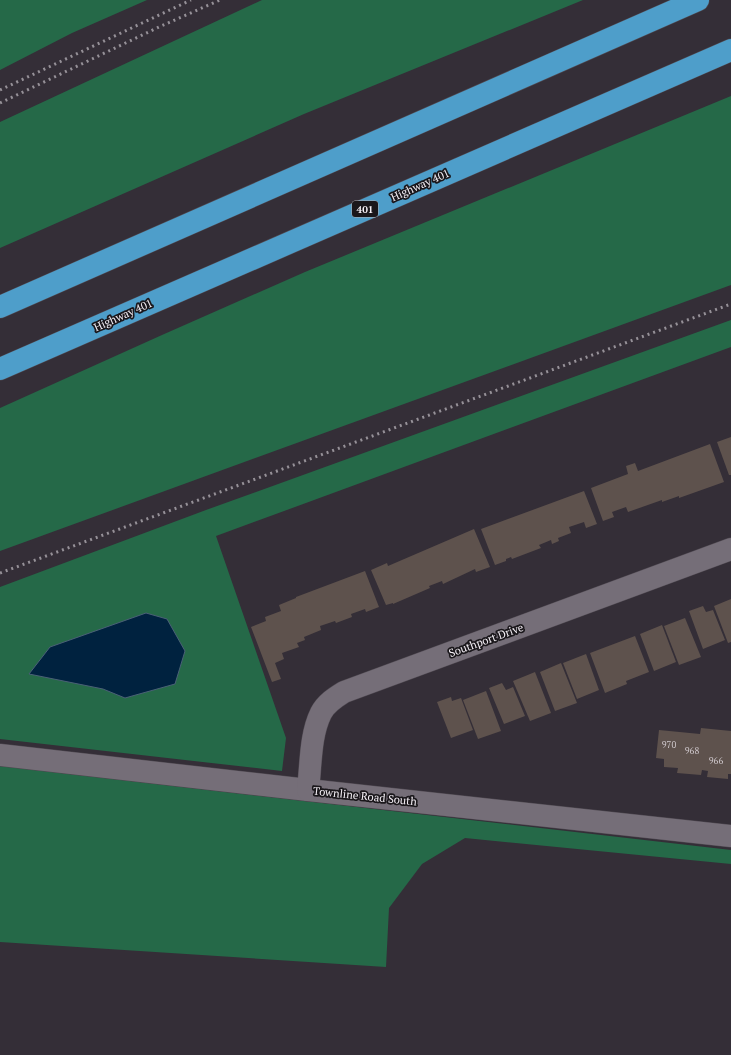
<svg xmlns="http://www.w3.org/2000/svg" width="731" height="1055" font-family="'PT Serif',serif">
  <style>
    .green { fill: #256948 }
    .water { fill: #00223f; stroke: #4a6076 }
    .building { fill: #5e524d }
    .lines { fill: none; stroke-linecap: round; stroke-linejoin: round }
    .minor-casing { stroke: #504a52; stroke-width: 23 }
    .highway-casing { stroke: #504a52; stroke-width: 23 }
    .minor { stroke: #756e78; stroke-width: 22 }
    .highway { stroke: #4e9eca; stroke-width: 22 }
    .rail { stroke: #969198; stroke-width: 3; stroke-dasharray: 2 4; stroke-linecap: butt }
    .labels { text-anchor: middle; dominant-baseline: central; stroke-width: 3.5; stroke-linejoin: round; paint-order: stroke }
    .number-label { font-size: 9px; fill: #cfc8cc }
    .shield { fill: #1a171b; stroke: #b3afb4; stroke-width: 1 }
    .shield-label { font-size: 10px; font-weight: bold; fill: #f5f0f6 }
    .street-label { font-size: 11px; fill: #f5f0f6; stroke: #1a171b }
  </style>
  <rect width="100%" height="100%" fill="#342e37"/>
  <!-- green -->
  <g class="green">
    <path d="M 0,0 L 147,0 L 72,33 L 0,70 Z"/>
    <path d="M 262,0 L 583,0 L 304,114 L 0,248 L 0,122 Z"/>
    <path d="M 731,96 L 731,285 L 0,551 L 0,408 L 162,335 L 305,272 Z"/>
    <path d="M 731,320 L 731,347 L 216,536 L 286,738 L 282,771 L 0,739 L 0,587 L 206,510 Z"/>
    <path d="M 0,766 L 731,850 L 731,864 L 465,838 L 422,864 L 389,908 L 386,967 L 0,942 Z"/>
  </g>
  <!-- water -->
  <path class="water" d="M 146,613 L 167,619 L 185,651 L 175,684 L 125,698 L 103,689 L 29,674 L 50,647 Z"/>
  <!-- building -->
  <g class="building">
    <path d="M 731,437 L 731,475 L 729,475 L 717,442 Z"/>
    <path d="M 710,444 L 724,482 L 679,498 L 679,496 L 662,502 L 662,500 L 628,512 L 626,507 L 612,512 L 614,517 L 603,521 L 591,488 L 628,474 L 626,466 L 635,463 L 638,471 Z"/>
    <path d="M 584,491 L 597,524 L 586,528 L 584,522 L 569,527 L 571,533 L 558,538 L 559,541 L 552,544 L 551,540 L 539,545 L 541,548 L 512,559 L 511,557 L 506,559 L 506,561 L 495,565 L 481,529 Z"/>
    <path d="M 474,529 L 490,567 L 476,572 L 475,569 L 443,584 L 442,581 L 429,586 L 430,588 L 393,604 L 393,603 L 386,605 L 371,570 L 387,563 L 388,566 Z"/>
    <path d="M 365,571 L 379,607 L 366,612 L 365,609 L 351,614 L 352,617 L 336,623 L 335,621 L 320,626 L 321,630 L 304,637 L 305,640 L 297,643 L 299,647 L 282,653 L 284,659 L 275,663 L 281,679 L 272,682 L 251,627 L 266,621 L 265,617 L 281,611 L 279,605 L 296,598 L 296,597 Z"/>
    <path d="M 731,599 L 731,642 L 728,643 L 714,606 Z"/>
    <path d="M 703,606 L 706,612 L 713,610 L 725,640 L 703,649 L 689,611 Z"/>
    <path d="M 685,618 L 701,657 L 679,665 L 664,626 Z"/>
    <path d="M 662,625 L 676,662 L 654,671 L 640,634 Z"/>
    <path d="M 635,636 L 649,672 L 626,681 L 627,684 L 605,693 L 590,653 Z"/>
    <path d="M 586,654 L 599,690 L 577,699 L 563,663 Z"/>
    <path d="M 561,663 L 577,703 L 555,711 L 540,672 Z"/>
    <path d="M 535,672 L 551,713 L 530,721 L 513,681 Z"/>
    <path d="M 502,683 L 506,690 L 513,687 L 525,716 L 504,724 L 489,688 Z"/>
    <path d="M 486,691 L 501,731 L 478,739 L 463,700 Z"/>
    <path d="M 451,697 L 452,701 L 461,698 L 473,730 L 451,738 L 437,702 Z"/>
    <path d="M 701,728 L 731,731 L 731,774 L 728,774 L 728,779 L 707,777 L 708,771 L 702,770 L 701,775 L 677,773 L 678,768 L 664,767 L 664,759 L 656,758 L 659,730 L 700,734 Z"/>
  </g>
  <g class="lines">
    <defs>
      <g id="minor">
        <path d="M 0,755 L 308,790 L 731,836"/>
        <path d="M 308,790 C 311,765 310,735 321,713 C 326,703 336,697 344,692 L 731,549"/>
      </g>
      <g id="highway">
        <path d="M 0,307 L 698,0"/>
        <path d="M 0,369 L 731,50"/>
      </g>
    </defs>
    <!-- minor casing -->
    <use href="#minor" class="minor-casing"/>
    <!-- highway casing -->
    <use href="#highway" class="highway-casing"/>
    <!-- minor -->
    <use href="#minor" class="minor"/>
    <!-- highway -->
    <use href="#highway" class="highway"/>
    <!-- rail -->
    <g class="rail">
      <path d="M 0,90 L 191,0"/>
      <path d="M 0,103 L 159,27 L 220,0"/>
      <path d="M 0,573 L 731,304"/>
    </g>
  </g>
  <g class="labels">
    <!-- number labels -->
    <g class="number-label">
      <text x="669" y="745">970</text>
      <text x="692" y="751">968</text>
      <text x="716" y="761">966</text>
    </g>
    <!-- shield labels -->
    <rect class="shield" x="352" y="201" width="26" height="16" rx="3"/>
    <g class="shield-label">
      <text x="365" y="209">401</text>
    </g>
    <!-- street labels -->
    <g class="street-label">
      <text transform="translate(420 185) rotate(-24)">Highway 401</text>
      <text transform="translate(123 315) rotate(-24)">Highway 401</text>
      <text transform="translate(486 640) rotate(-20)">Southport Drive</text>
      <text transform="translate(365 796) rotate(6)">Townline Road South</text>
    </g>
  </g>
</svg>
